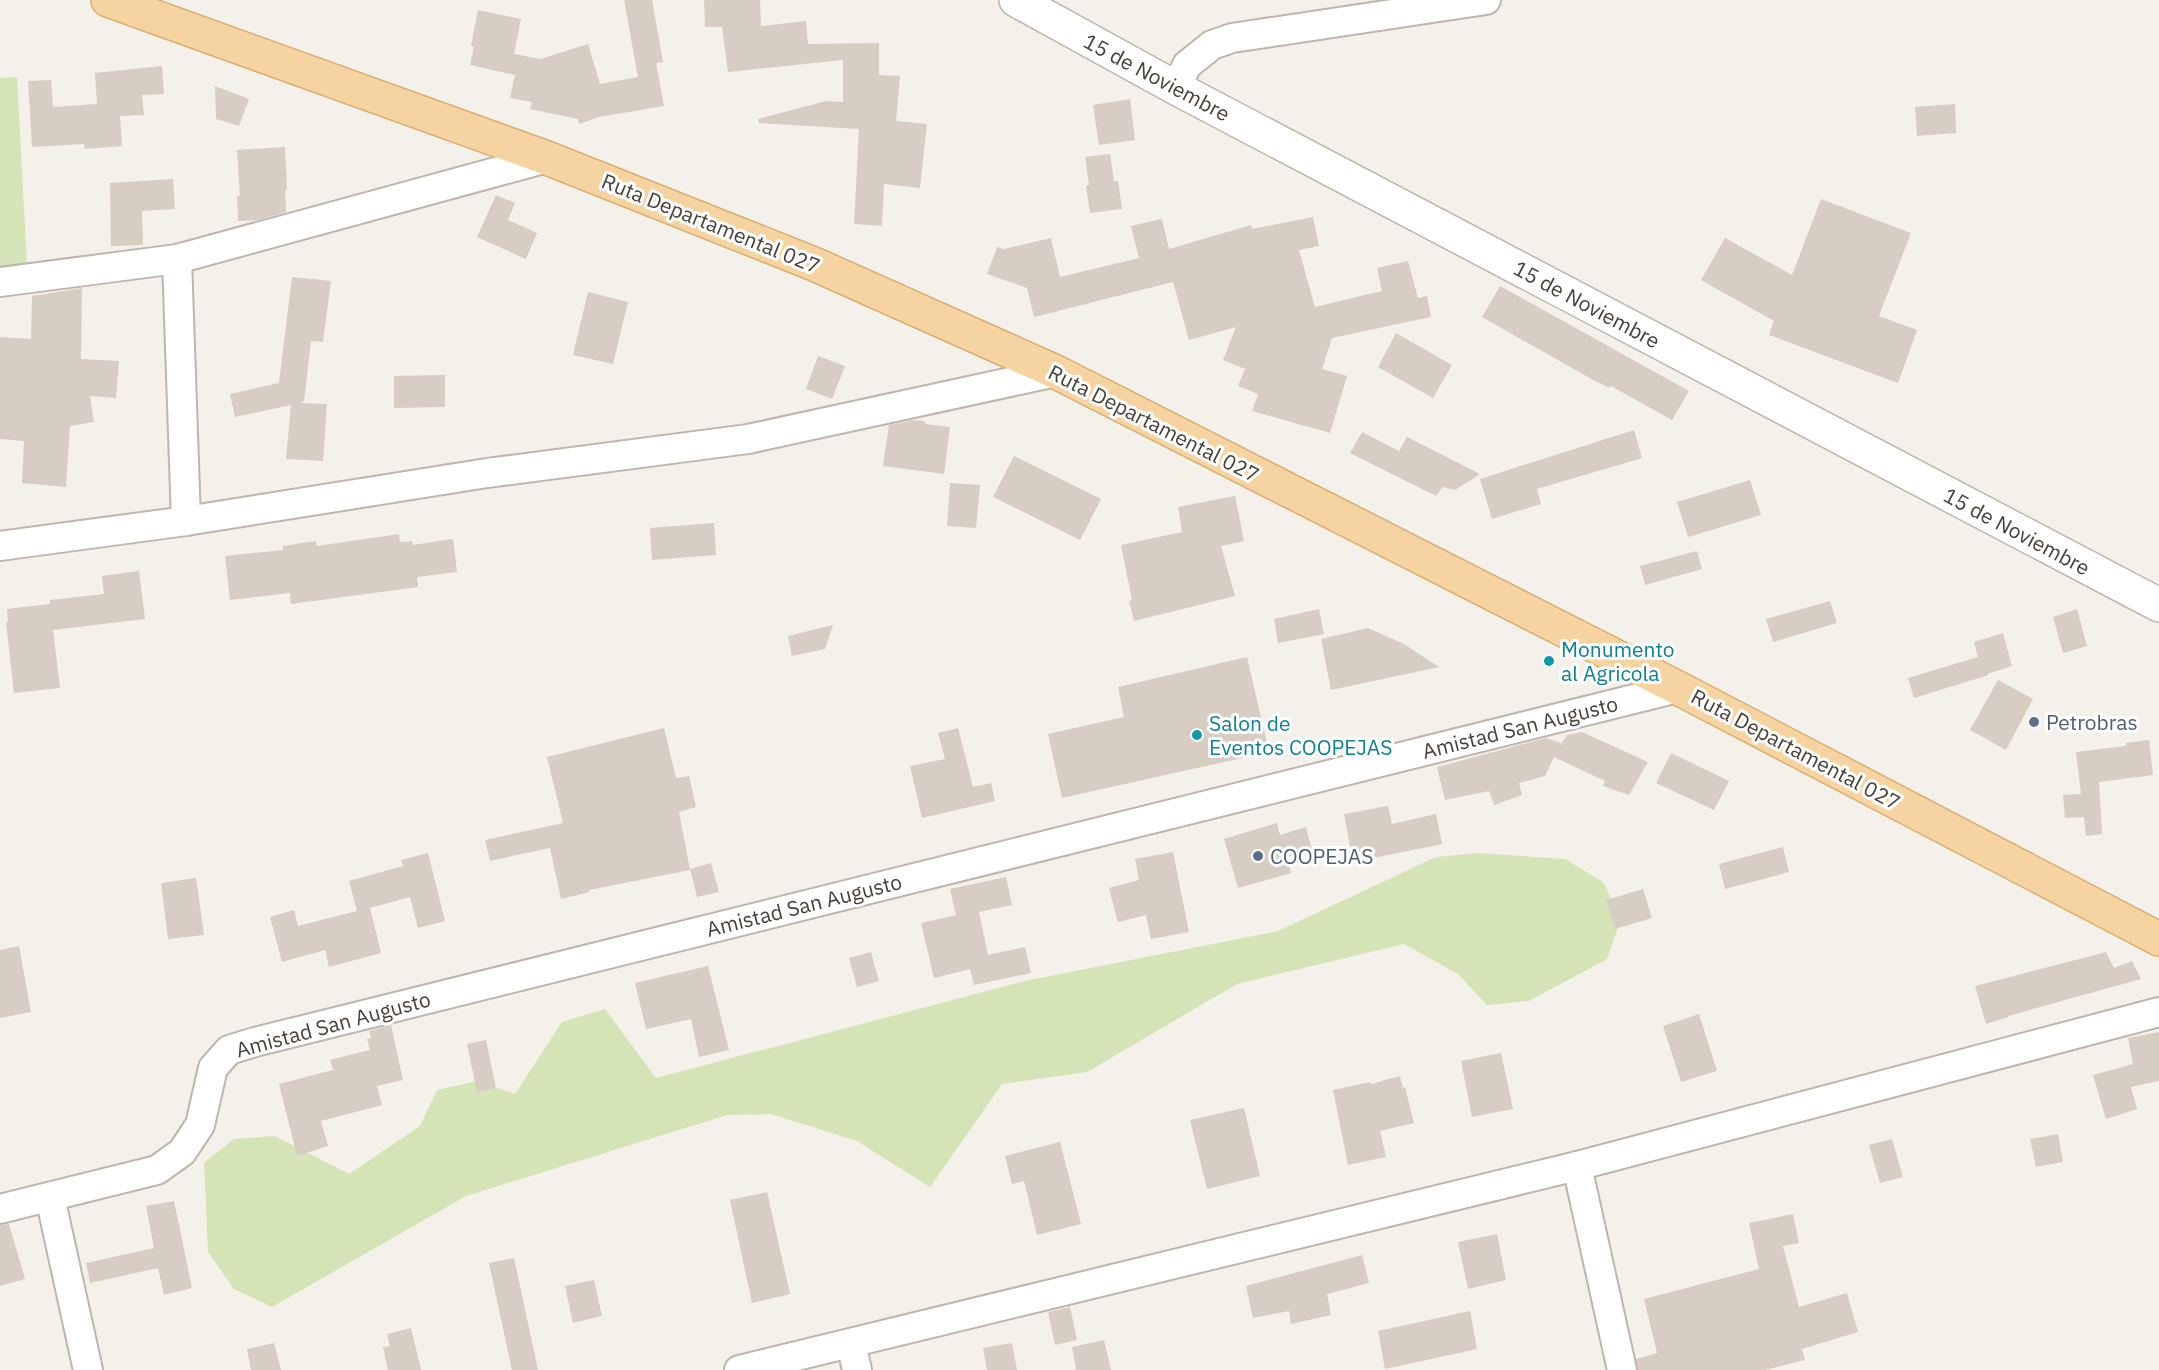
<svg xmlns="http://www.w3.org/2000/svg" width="2159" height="1370" font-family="'IBM Plex Sans',sans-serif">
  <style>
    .green { fill: #d5e4b7 }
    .building { fill: #d7cdc3 }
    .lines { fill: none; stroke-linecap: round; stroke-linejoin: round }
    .minor-casing { stroke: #beb6ad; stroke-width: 32 }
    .tertiary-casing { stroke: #beb6ad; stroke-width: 36 }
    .primary-casing { stroke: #daae72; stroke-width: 36 }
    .minor { stroke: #fff; stroke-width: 28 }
    .tertiary { stroke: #fff; stroke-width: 33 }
    .primary { stroke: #f6d4a1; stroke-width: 33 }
    .culture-dot { fill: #0f9aa8; stroke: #fff; stroke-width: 2 }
    .service-dot { fill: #5c6f8a; stroke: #fff; stroke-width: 2 }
    .labels { text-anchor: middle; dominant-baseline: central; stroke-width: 6; stroke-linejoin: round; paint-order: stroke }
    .street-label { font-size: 21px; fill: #474039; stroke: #fff }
    .culture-label { font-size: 21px; fill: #0d838f; stroke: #fff; text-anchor: start }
    .service-label { font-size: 21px; fill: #4e5e75; stroke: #fff; text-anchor: start }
  </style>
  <rect width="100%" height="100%" fill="#f4f0ea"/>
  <!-- green -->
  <g class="green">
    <path d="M 17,77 L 27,264 L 0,266 L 0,78 Z"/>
    <path d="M 1478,853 L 1565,859 L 1603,882 L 1621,919 L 1607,959 L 1529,1001 L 1487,1005 L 1458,974 L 1404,944 L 1237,984 L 1087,1072 L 1002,1084 L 930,1187 L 857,1141 L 771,1114 L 727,1115 L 466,1196 L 272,1307 L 234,1289 L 208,1252 L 204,1163 L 234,1139 L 275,1136 L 349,1174 L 420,1126 L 437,1090 L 478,1081 L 515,1094 L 562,1022 L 605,1009 L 656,1078 L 1025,981 L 1278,931 L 1436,857 Z"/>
  </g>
  <!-- building -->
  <g class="building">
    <path d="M 624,0 L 652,0 L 663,62 L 656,63 L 664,106 L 599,117 L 579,124 L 578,119 L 530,109 L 532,102 L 510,98 L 515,75 L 470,65 L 474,47 L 471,46 L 478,10 L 521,19 L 514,54 L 540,59 L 588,44 L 600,84 L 638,77 Z"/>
    <path d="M 704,0 L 760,0 L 761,26 L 806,21 L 808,44 L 879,43 L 879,75 L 900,76 L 896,121 L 927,124 L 920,188 L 884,184 L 882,226 L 854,224 L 859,129 L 759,123 L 758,119 L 826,101 L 843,102 L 843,60 L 728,72 L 722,27 L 705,27 Z"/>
    <path d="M 162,66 L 164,94 L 142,95 L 144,115 L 120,116 L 122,146 L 85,149 L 84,144 L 32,147 L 28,81 L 51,80 L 53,107 L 97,104 L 95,73 Z"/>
    <path d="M 215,86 L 249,99 L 239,126 L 216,119 Z"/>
    <path d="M 1130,99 L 1135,140 L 1099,145 L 1093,105 Z"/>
    <path d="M 1955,104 L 1956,133 L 1917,136 L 1915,107 Z"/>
    <path d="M 285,147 L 287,190 L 285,190 L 286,212 L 259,220 L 238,221 L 237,196 L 240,196 L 237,150 Z"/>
    <path d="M 1110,154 L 1114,181 L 1118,181 L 1122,209 L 1090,213 L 1086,186 L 1089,185 L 1085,157 Z"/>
    <path d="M 173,179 L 175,209 L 142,211 L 143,245 L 111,246 L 110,183 Z"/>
    <path d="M 496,195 L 515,203 L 508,220 L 537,233 L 526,259 L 477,237 Z"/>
    <path d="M 1821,199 L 1911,233 L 1879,316 L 1917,330 L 1898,383 L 1769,335 L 1774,321 L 1701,280 L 1725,238 L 1792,275 Z"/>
    <path d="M 1313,217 L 1319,246 L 1299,250 L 1315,307 L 1382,291 L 1377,268 L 1408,261 L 1418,298 L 1427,296 L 1431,317 L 1332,338 L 1322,369 L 1347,376 L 1330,433 L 1252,411 L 1258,394 L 1238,386 L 1245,369 L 1223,360 L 1236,327 L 1189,340 L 1173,282 L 1034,317 L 1027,288 L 987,274 L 997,247 L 1004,249 L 1051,238 L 1060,277 L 1139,258 L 1131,226 L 1162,219 L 1169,249 L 1251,225 L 1252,229 Z"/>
    <path d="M 292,277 L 331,281 L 323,342 L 311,341 L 304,401 L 300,403 L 327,404 L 323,461 L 286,459 L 291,405 L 235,417 L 230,394 L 279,383 Z"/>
    <path d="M 1500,286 L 1689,391 L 1672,420 L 1611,386 L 1610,388 L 1595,381 L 1482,317 Z"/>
    <path d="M 82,288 L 81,359 L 119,361 L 116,398 L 90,396 L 94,422 L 70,426 L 66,487 L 22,483 L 24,441 L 0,439 L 0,337 L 31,339 L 32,296 Z"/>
    <path d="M 588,292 L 628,302 L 613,364 L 573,355 Z"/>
    <path d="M 1396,333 L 1452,365 L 1433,398 L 1378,367 Z"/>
    <path d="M 818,356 L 845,366 L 832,399 L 806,389 Z"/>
    <path d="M 445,375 L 445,407 L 394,408 L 394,376 Z"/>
    <path d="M 914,420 L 924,421 L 926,424 L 950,427 L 944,474 L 883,466 L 889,425 Z"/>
    <path d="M 1634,430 L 1642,458 L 1537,489 L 1541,504 L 1492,519 L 1480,479 Z"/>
    <path d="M 1362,432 L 1399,451 L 1407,437 L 1480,474 L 1455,490 L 1443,487 L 1436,496 L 1350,453 Z"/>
    <path d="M 1014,456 L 1101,499 L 1080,540 L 993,497 Z"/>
    <path d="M 1750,480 L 1761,515 L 1688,537 L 1677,502 Z"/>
    <path d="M 950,483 L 980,485 L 976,528 L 947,526 Z"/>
    <path d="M 1235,496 L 1244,541 L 1221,546 L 1235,596 L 1134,621 L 1129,601 L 1132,600 L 1121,545 L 1182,532 L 1178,507 Z"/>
    <path d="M 714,523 L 716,555 L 652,560 L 650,528 Z"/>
    <path d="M 399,534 L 400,542 L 412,541 L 413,545 L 453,539 L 457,572 L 417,577 L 418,587 L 291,604 L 290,593 L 230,600 L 225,556 L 283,550 L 283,546 L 316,541 L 317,546 Z"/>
    <path d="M 1697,551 L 1702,569 L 1645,585 L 1640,566 Z"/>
    <path d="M 139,571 L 145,619 L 53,630 L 60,688 L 14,693 L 6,622 L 8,622 L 7,609 L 50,604 L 50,600 L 104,594 L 102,576 Z"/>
    <path d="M 1830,601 L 1837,623 L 1773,642 L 1766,619 Z"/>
    <path d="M 1319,609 L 1324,634 L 1278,643 L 1274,619 Z"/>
    <path d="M 2077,609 L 2087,646 L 2063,653 L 2053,617 Z"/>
    <path d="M 833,625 L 825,649 L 792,656 L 788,636 Z"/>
    <path d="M 1368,628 L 1404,644 L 1439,667 L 1331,690 L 1321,639 Z"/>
    <path d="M 2003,633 L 2012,666 L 1987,674 L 1989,675 L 1914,698 L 1908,678 L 1978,657 L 1974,642 Z"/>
    <path d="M 1247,657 L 1269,752 L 1062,798 L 1048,734 L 1124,717 L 1118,687 Z"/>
    <path d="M 1998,680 L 2033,699 L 2006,750 L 1970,730 Z"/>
    <path d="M 664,728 L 676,778 L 689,776 L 696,807 L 679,812 L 690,870 L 589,890 L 590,892 L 561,899 L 550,848 L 490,861 L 485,840 L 563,823 L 547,757 Z"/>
    <path d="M 958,728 L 973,787 L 991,783 L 995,801 L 922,818 L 910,766 L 945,759 L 938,733 Z"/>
    <path d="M 1582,732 L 1648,762 L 1629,795 L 1603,786 L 1605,781 L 1554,757 L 1545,776 L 1519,783 L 1522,795 L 1494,805 L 1489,791 L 1445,800 L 1437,767 L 1546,738 L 1561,743 L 1560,746 L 1567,735 Z"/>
    <path d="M 2149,740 L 2153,775 L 2099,782 L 2102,834 L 2086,836 L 2084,817 L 2065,818 L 2063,795 L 2081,794 L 2076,752 L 2126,746 L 2126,743 Z"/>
    <path d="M 1671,753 L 1729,781 L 1714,810 L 1656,783 Z"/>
    <path d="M 1388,806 L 1392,824 L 1436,814 L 1442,844 L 1353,862 L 1344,814 Z"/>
    <path d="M 1277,823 L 1280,835 L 1306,827 L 1312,850 L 1287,857 L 1291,873 L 1238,888 L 1224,839 Z"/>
    <path d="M 1783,847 L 1789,872 L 1725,889 L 1719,864 Z"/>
    <path d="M 1173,852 L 1189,932 L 1151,939 L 1146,915 L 1118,922 L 1109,888 L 1139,880 L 1135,859 Z"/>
    <path d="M 428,853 L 445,921 L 418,928 L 410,897 L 370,908 L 381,953 L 329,967 L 325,950 L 282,962 L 270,917 L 294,910 L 298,926 L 357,911 L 349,881 L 403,866 L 401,860 Z"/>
    <path d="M 711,863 L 719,892 L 697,897 L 690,869 Z"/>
    <path d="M 1006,877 L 1012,905 L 979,912 L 988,955 L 1025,947 L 1031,973 L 974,985 L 970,969 L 934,978 L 921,923 L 956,915 L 950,889 Z"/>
    <path d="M 196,878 L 204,935 L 168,939 L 161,883 Z"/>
    <path d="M 1643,889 L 1652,918 L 1615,929 L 1606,900 Z"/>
    <path d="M 19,946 L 31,1012 L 0,1018 L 0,950 Z"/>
    <path d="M 871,952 L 879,981 L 857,987 L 849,958 Z"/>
    <path d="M 2106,952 L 2114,968 L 2132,961 L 2141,979 L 2008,1016 L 2008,1017 L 1986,1024 L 1975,986 Z"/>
    <path d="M 708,966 L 729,1050 L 699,1057 L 691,1019 L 646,1029 L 635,983 Z"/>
    <path d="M 1699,1014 L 1717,1071 L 1681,1082 L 1663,1026 Z"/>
    <path d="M 391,1025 L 403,1080 L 377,1086 L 382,1105 L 321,1121 L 328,1146 L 297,1156 L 279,1084 L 333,1070 L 330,1060 L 370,1050 L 367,1039 L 371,1038 L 369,1031 Z"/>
    <path d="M 2159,1032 L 2159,1081 L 2131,1087 L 2137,1109 L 2106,1119 L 2093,1075 L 2133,1064 L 2128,1038 Z"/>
    <path d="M 486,1040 L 496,1088 L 477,1092 L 467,1044 Z"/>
    <path d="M 1501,1053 L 1513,1109 L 1472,1117 L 1461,1061 Z"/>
    <path d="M 1400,1076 L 1403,1088 L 1405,1087 L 1414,1123 L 1380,1131 L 1386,1157 L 1348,1165 L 1333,1090 L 1370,1082 L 1371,1084 Z"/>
    <path d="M 1244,1108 L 1260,1176 L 1207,1189 L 1190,1120 Z"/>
    <path d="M 2058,1134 L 2063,1162 L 2036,1167 L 2030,1139 Z"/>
    <path d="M 1892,1139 L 1903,1177 L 1880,1183 L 1869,1145 Z"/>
    <path d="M 1060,1142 L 1081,1224 L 1037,1235 L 1024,1181 L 1012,1184 L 1005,1156 Z"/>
    <path d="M 767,1192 L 790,1294 L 752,1303 L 730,1200 Z"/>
    <path d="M 174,1201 L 192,1288 L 164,1295 L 158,1268 L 90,1283 L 86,1263 L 154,1248 L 146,1206 Z"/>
    <path d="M 1793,1214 L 1799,1243 L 1783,1246 L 1799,1307 L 1847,1293 L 1858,1332 L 1802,1349 L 1805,1360 L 1765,1370 L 1638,1370 L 1636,1359 L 1657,1353 L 1644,1299 L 1759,1269 L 1749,1223 Z"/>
    <path d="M 9,1224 L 25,1279 L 0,1286 L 0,1225 Z"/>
    <path d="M 1497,1234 L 1506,1280 L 1468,1289 L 1458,1242 Z"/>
    <path d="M 1362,1255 L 1369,1283 L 1327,1294 L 1331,1315 L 1291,1324 L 1289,1311 L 1253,1318 L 1246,1286 Z"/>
    <path d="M 514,1258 L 538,1370 L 512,1370 L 489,1263 Z"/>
    <path d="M 594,1280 L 602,1316 L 573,1323 L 565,1286 Z"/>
    <path d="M 1070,1307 L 1077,1340 L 1055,1345 L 1048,1312 Z"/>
    <path d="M 1470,1311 L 1477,1349 L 1385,1369 L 1378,1331 Z"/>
    <path d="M 411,1328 L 421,1370 L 388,1370 L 383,1347 L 390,1346 L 387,1334 Z"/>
    <path d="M 1104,1340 L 1111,1370 L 1076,1370 L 1072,1347 Z"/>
    <path d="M 274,1343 L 281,1370 L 251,1370 L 247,1349 Z"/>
    <path d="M 1012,1343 L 1017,1370 L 987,1370 L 983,1348 Z"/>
  </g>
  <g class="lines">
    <defs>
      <g id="minor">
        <path d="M 1176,88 L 1187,65 L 1212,45 L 1232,38 L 1486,0"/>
        <path d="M 177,259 L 186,521"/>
        <path d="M 0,282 L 177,259 L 547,158"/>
        <path d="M 0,546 L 186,521 L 487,473 L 748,439 L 1056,372"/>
        <path d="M 1577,1166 L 1622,1370"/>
        <path d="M 50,1197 L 88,1370"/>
        <path d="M 0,1209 L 157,1170 L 182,1152 L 200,1125 L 213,1068 L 229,1050 L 255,1042 L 1678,688"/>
        <path d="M 851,1343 L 857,1370"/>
        <path d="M 739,1370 L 1577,1166 L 2159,1012"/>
      </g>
      <path id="tertiary" d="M 1016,0 L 1176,88 L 2159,605"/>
      <path id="primary" d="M 108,0 L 547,158 L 814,264 L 1056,372 L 1678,688 L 2159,939"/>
    </defs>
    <!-- minor casing -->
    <use href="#minor" class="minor-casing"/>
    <!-- tertiary casing -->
    <use href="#tertiary" class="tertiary-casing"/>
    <!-- primary casing -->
    <use href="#primary" class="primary-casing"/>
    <!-- minor -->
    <use href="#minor" class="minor"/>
    <!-- tertiary -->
    <use href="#tertiary" class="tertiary"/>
    <!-- primary -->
    <use href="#primary" class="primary"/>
  </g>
  <!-- markers -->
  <g class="culture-dot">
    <circle cx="1549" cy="661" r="6"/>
    <circle cx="1197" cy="735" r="6"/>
  </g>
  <g class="service-dot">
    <circle cx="2034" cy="722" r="6"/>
    <circle cx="1258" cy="856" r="6"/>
  </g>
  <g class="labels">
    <!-- street labels -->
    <g class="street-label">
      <text transform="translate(1157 77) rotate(28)">15 de Noviembre</text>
      <text transform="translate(711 223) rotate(22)">Ruta Departamental 027</text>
      <text transform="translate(1587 304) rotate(28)">15 de Noviembre</text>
      <text transform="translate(1154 423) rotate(27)">Ruta Departamental 027</text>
      <text transform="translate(2017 531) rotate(28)">15 de Noviembre</text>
      <text transform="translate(1520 727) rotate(-14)">Amistad San Augusto</text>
      <text transform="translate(1796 749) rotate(28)">Ruta Departamental 027</text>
      <text transform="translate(804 905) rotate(-14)">Amistad San Augusto</text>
      <text transform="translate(333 1024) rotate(-15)">Amistad San Augusto</text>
    </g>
    <!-- culture labels -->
    <g class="culture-label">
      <text x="1561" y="649">Monumento<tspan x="1561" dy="24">al Agricola</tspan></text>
      <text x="1209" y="723">Salon de<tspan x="1209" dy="24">Eventos COOPEJAS</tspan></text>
    </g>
    <!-- service labels -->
    <g class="service-label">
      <text x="2046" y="722">Petrobras</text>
      <text x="1270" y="856">COOPEJAS</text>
    </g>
  </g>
</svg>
